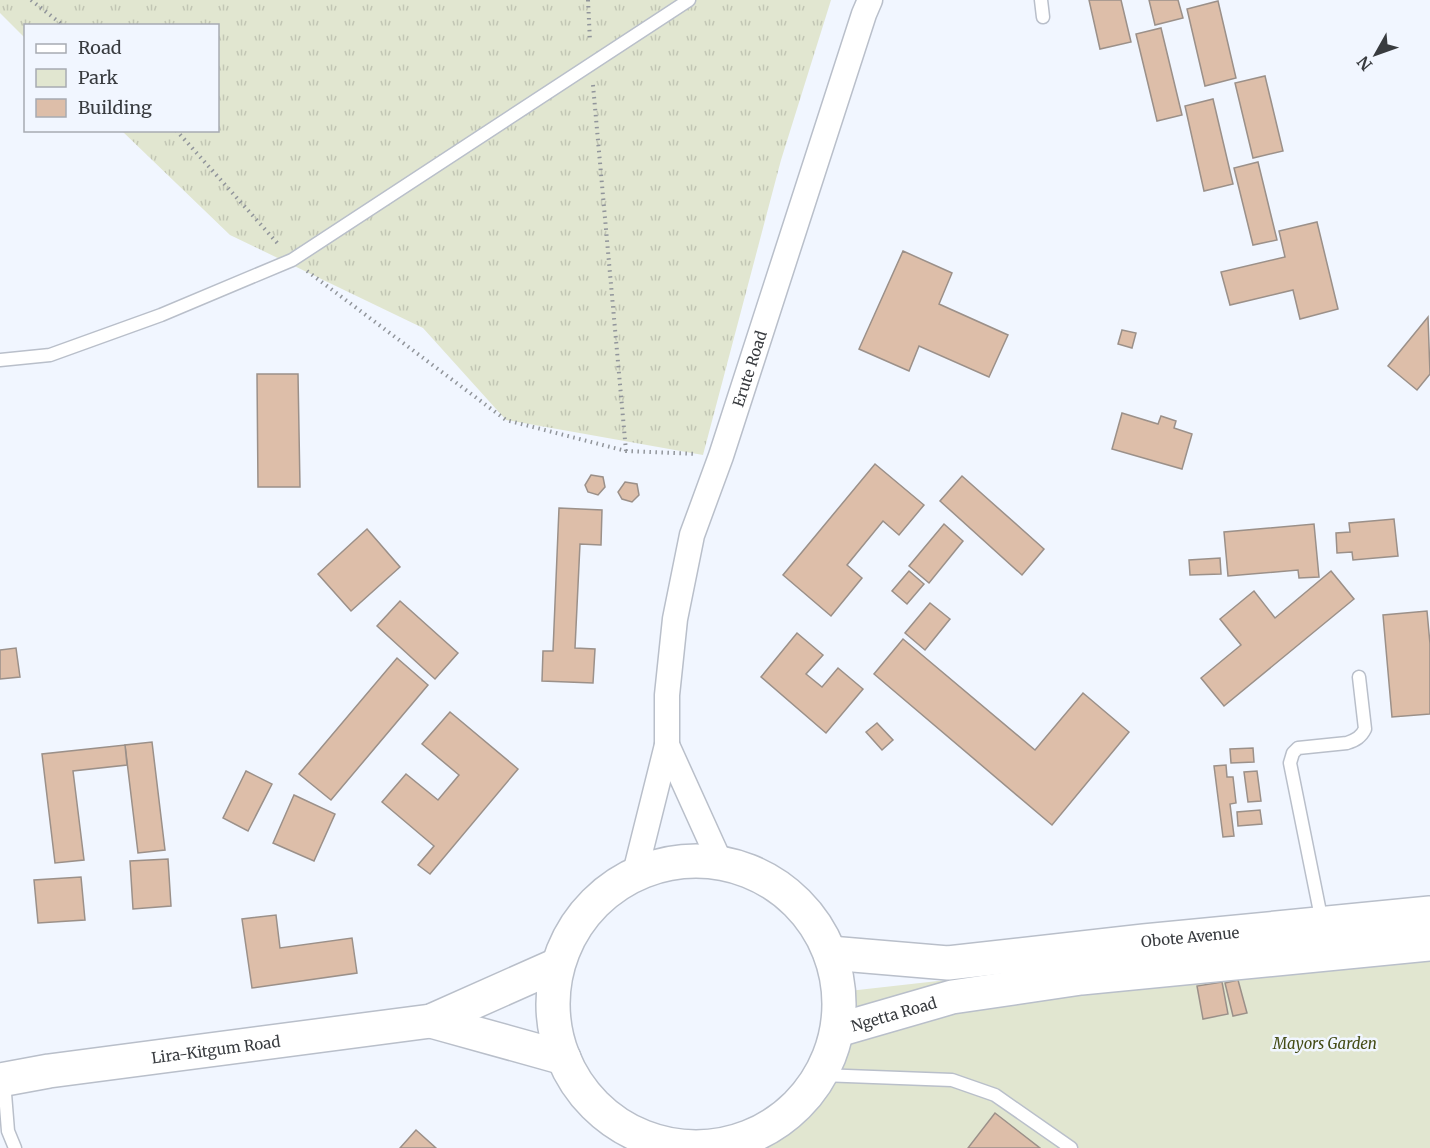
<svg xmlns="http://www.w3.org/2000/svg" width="1430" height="1148" font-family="Merriweather,serif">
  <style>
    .grass { fill: url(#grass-tufts) }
    .park { fill: #e1e6d0 }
    .building { fill: #ddbea9; stroke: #9b9089; stroke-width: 1.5 }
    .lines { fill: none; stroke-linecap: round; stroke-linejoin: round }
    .lane-casing { stroke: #b9bfca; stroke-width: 15 }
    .street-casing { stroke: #b9bfca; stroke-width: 27 }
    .primary-casing { stroke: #b9bfca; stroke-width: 36 }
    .path { stroke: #91959b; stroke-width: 4; stroke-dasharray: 1.5 4.5; stroke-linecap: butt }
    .lane { stroke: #fff; stroke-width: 12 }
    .street { stroke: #fff; stroke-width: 24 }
    .primary { stroke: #fff; stroke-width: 33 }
    .labels { text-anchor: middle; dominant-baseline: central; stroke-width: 5; stroke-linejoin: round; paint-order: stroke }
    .street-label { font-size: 15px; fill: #383b3f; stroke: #f1f6ff }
    .park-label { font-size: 15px; font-style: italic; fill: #444c16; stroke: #f1f6ff }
  </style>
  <defs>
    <pattern id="grass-tufts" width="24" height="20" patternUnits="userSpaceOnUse" patternTransform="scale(1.5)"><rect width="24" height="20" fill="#e1e6d0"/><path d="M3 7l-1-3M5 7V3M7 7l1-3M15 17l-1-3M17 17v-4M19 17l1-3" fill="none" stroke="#c2c6b4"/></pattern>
  </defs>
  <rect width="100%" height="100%" fill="#f1f6ff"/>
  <!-- grass -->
  <path class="grass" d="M 0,0 L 831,0 L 781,160 L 703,455 L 506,420 L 423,328 L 230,235 L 122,131 L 218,130 L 218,26 L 26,26 L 25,38 L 0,13 Z"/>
  <!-- park -->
  <path class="park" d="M 1430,926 L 1430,1148 L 729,1148 L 728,1144 L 797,1107 L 840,992 Z"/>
  <!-- building -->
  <g class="building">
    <path d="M 1089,0 L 1121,0 L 1131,42 L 1100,49 Z"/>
    <path d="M 1149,0 L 1178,0 L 1183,18 L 1155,25 Z"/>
    <path d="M 1218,1 L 1236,78 L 1205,86 L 1187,9 Z"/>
    <path d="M 1161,28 L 1182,115 L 1157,121 L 1136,34 Z"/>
    <path d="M 1265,76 L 1283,151 L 1253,158 L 1235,83 Z"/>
    <path d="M 1213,99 L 1233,184 L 1204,191 L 1185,106 Z"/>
    <path d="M 1258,162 L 1277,240 L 1253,245 L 1234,168 Z"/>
    <path d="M 1317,222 L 1338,309 L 1300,319 L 1293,290 L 1230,305 L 1221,272 L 1285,257 L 1279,231 Z"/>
    <path d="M 903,251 L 952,273 L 939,304 L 1008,335 L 989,377 L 919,346 L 909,371 L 859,349 Z"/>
    <path d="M 1428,317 L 1430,374 L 1417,390 L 1388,366 Z"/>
    <path d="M 1122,330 L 1136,333 L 1132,348 L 1118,344 Z"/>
    <path d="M 257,374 L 298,374 L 300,487 L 258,487 Z"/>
    <path d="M 1122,413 L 1158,424 L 1161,416 L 1176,421 L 1174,428 L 1192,434 L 1182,469 L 1112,449 Z"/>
    <path d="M 875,464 L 924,505 L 899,535 L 883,521 L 847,565 L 862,578 L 831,616 L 783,575 Z"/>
    <path d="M 591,475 L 603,477 L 605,487 L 598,495 L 588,492 L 585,485 Z"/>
    <path d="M 962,476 L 1044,549 L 1022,575 L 940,501 Z"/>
    <path d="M 625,482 L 637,484 L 639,495 L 632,502 L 622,499 L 618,492 Z"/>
    <path d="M 559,508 L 602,510 L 601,545 L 580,544 L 575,648 L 595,649 L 593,683 L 542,681 L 543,651 L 553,651 Z"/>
    <path d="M 1394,519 L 1398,556 L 1353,560 L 1352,552 L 1337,553 L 1336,533 L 1350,532 L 1349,523 Z"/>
    <path d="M 944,524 L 963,541 L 929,583 L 909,566 Z"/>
    <path d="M 1314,524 L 1319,577 L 1299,578 L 1298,570 L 1228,576 L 1224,532 Z"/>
    <path d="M 367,529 L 400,567 L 351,611 L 318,574 Z"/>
    <path d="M 1220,558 L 1221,574 L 1190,575 L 1189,560 Z"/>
    <path d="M 909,571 L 924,584 L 907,604 L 892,591 Z"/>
    <path d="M 1331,571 L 1354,599 L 1224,706 L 1201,678 L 1241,645 L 1220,619 L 1254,591 L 1275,618 Z"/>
    <path d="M 400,601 L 458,653 L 435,679 L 377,626 Z"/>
    <path d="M 930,603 L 950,619 L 925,650 L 905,633 Z"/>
    <path d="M 1427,611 L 1430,644 L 1430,714 L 1392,717 L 1383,615 Z"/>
    <path d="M 797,633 L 823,655 L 806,674 L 822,687 L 838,668 L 863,689 L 826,733 L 761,677 Z"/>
    <path d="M 903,639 L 1035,750 L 1083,693 L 1129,732 L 1052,825 L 874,674 Z"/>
    <path d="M 16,648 L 20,677 L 0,679 L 0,650 Z"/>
    <path d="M 397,658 L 428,685 L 331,800 L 299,774 Z"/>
    <path d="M 450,712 L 518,769 L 430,874 L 418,865 L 434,846 L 382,802 L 406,774 L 438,800 L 459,775 L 422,744 Z"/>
    <path d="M 877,723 L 893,740 L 882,750 L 866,732 Z"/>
    <path d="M 152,742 L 165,850 L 138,853 L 125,745 Z"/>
    <path d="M 125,745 L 127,765 L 73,771 L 84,860 L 55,863 L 42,754 Z"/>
    <path d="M 1253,748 L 1254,762 L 1231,763 L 1230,749 Z"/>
    <path d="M 1226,765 L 1227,777 L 1233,777 L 1236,803 L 1230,804 L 1234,836 L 1223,837 L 1214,766 Z"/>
    <path d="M 246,771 L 272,784 L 248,831 L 223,818 Z"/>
    <path d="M 1257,771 L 1261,801 L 1248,802 L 1244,772 Z"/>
    <path d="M 294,795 L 335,814 L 314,861 L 273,843 Z"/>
    <path d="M 1260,810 L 1262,824 L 1238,826 L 1237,812 Z"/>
    <path d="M 168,859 L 171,906 L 133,909 L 130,861 Z"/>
    <path d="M 81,877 L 85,920 L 38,923 L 34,880 Z"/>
    <path d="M 276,915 L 280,948 L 352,938 L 357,973 L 252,988 L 242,919 Z"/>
    <path d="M 1238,980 L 1247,1013 L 1233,1016 L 1225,983 Z"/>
    <path d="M 1222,982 L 1228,1014 L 1203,1019 L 1197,986 Z"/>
    <path d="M 995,1113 L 1040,1148 L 968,1148 Z"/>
    <path d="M 416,1130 L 436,1148 L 400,1148 Z"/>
  </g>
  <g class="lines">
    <defs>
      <g id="lane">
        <path d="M 1041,0 L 1043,17"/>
        <path d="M 0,360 L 50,355 L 161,315 L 292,260 L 689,0"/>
        <path d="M 1322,922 L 1290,763 L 1293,753 L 1298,748 L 1347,743 C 1356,740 1361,737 1365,729 L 1359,677"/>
        <path d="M 821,1075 L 952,1080 L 995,1095 L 1071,1148"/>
        <path d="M 4,1081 L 8,1131 L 15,1148"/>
      </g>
      <g id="street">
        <path d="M 667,745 L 720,862"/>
        <path id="s1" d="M 635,873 L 667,745 L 667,695 L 675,619 L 692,535 L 721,456 L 864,14 L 870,0"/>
        <path d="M 674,1146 L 675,1148"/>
        <path d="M 737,1148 L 738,1141"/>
      </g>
      <g id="primary">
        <circle cx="696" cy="1004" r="143"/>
        <path id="s2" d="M 830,953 L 948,963 L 1144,941 L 1430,913"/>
        <path d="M 431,1021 L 564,1058"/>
        <path id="s3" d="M 838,1030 L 952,997 L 1081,978 L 1430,944"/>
        <path id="s4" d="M 0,1080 L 49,1071 L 431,1021 L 557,965"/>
      </g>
    </defs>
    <!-- lane casing -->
    <use href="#lane" class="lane-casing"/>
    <!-- street casing -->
    <use href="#street" class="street-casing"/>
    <!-- primary casing -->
    <use href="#primary" class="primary-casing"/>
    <!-- path -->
    <g class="path">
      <path d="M 31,0 L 64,26"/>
      <path d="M 588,0 L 590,41"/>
      <path d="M 593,85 L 626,451"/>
      <path d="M 176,130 L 280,246"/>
      <path d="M 307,271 L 506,420 L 626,451 L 696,454"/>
    </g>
    <!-- lane -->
    <use href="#lane" class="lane"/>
    <!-- street -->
    <use href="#street" class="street"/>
    <!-- primary -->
    <use href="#primary" class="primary"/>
  </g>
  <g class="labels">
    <!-- street labels -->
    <g class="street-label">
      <text stroke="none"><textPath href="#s1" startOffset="520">Erute Road</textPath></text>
      <text stroke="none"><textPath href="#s2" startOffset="362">Obote Avenue</textPath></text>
      <text stroke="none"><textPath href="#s3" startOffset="58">Ngetta Road</textPath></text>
      <text stroke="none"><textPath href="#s4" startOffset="218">Lira-Kitgum Road</textPath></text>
    </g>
    <!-- park labels -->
    <g class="park-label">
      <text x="1325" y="1043">Mayors Garden</text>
    </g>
  </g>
  <!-- legend -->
  <rect x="24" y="24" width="195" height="108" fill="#f1f6ff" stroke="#a7abb2" stroke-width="1.5"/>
  <rect x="36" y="44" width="30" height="9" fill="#ffffff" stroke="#a7abb2" stroke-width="1.5"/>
  <text x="78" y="54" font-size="18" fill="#383b3f">Road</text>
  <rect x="36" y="69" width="30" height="18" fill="#e1e6d0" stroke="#a7abb2" stroke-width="1.5"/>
  <text x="78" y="84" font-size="18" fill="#383b3f">Park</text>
  <rect x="36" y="99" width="30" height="18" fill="#ddbea9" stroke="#a7abb2" stroke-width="1.5"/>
  <text x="78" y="114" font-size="18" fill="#383b3f">Building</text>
  <!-- north arrow -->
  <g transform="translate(1376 54) rotate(230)" stroke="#f1f6ff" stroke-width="4.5" paint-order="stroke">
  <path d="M0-4.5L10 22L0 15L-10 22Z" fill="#383b3f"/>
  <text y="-9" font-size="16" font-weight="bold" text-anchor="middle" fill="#383b3f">N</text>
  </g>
</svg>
